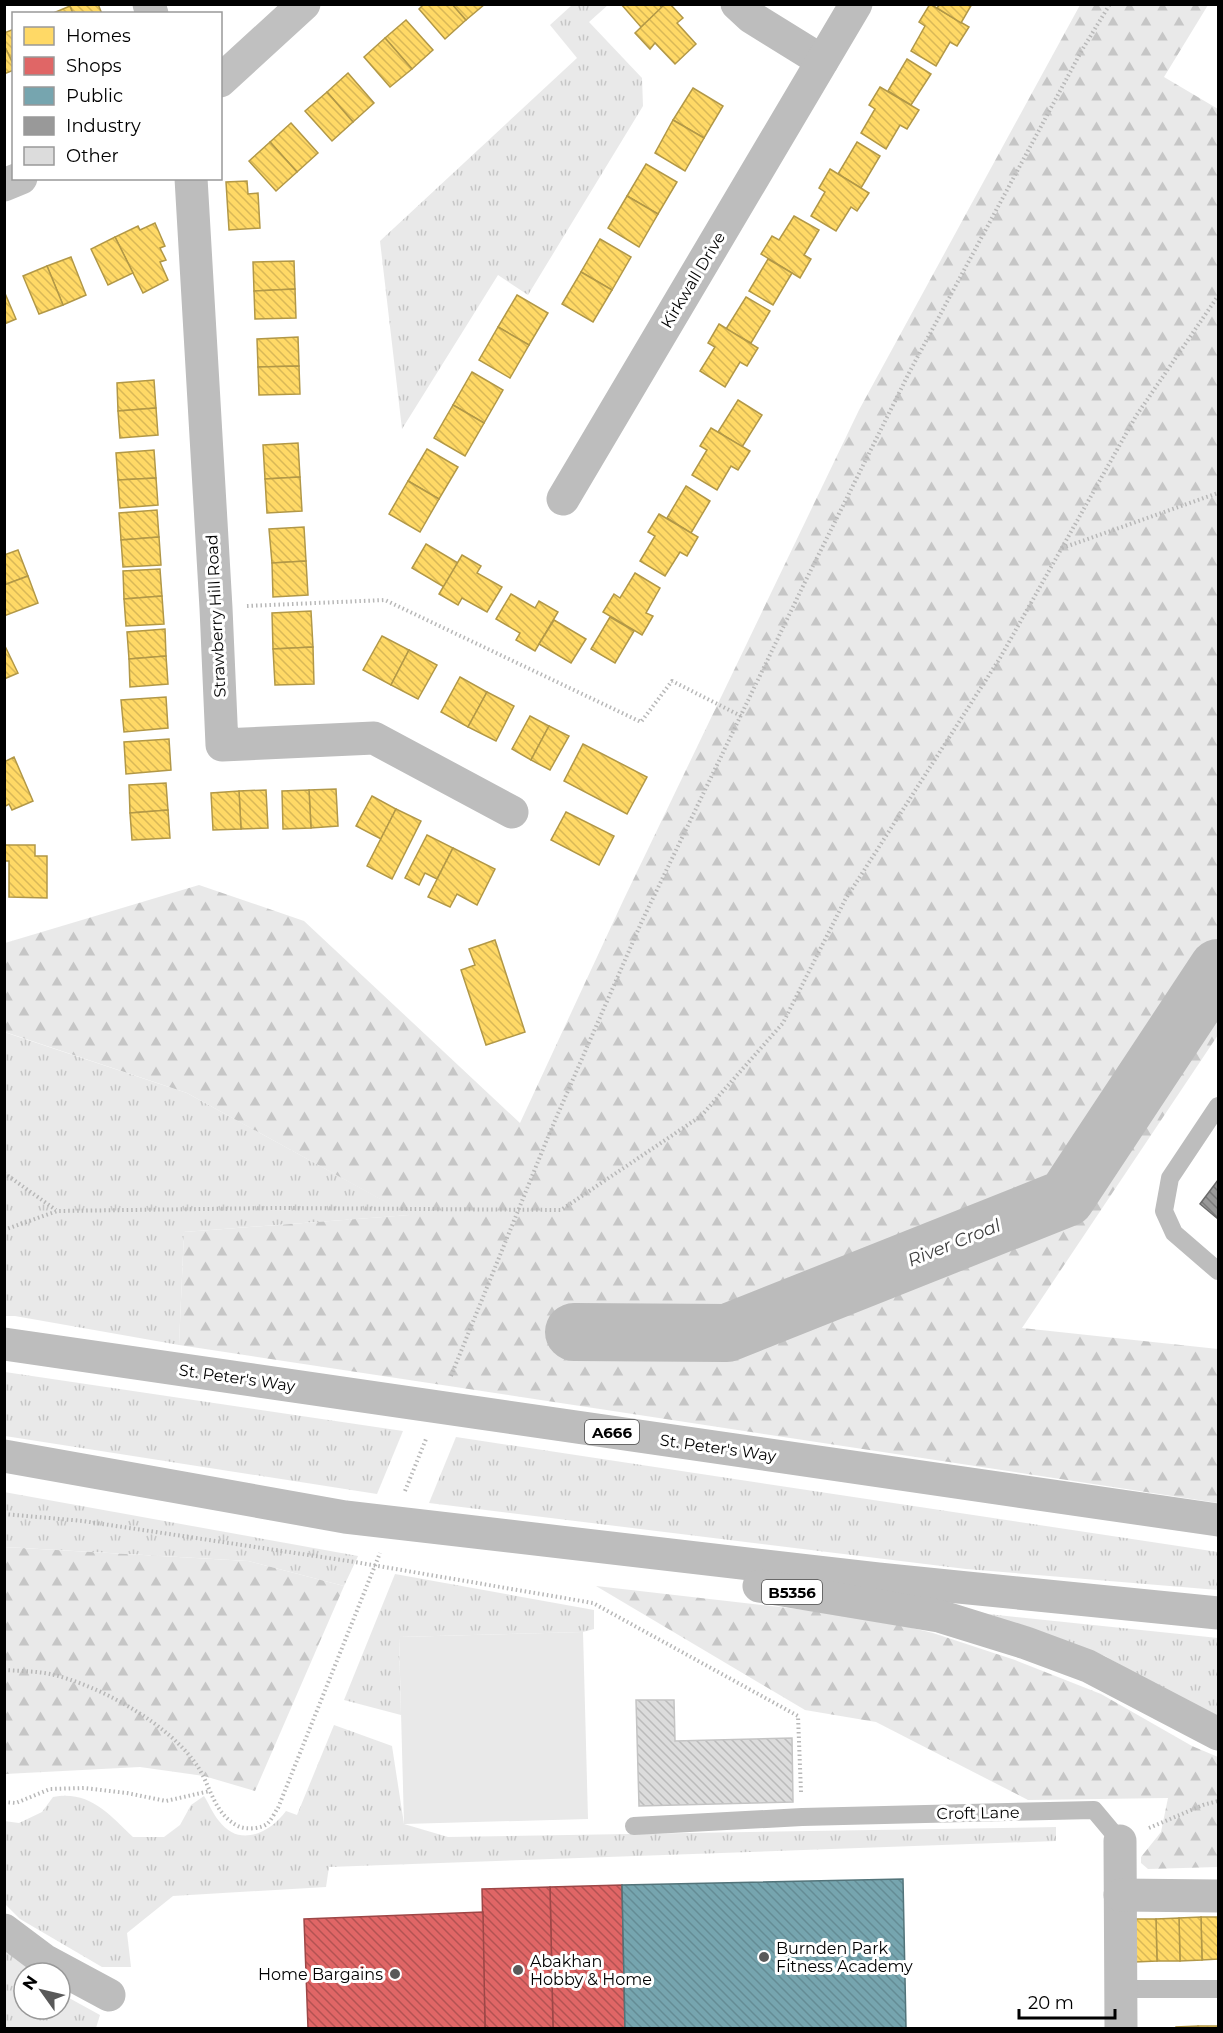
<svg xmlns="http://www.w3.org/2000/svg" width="1223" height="2033" font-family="Montserrat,sans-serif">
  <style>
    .grass { fill: url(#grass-tufts) }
    .forest { fill: url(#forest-firs) }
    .garden { fill: #e9e9e9 }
    .homes { fill: url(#homes-back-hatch); stroke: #b29847; stroke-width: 1.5 }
    .shops { fill: url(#shops-back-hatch); stroke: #9d4747; stroke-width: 1.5 }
    .public { fill: url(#public-back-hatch); stroke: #53747a; stroke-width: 1.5 }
    .industry { fill: url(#industry-back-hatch); stroke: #6b6b6b; stroke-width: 1.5 }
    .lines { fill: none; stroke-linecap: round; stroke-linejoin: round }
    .river { stroke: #bbb; stroke-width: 58 }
    .building { fill: url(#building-back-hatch); stroke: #c4c4c4; stroke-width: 1.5 }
    .path { stroke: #b8b8b8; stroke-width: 4; stroke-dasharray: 1.5 3; stroke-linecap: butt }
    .lane { stroke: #bdbdbd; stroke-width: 18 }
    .street { stroke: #bdbdbd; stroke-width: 33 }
    .secondary { stroke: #c0c0c0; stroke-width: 33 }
    .highway { stroke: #bdbdbd; stroke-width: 33 }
    .poi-dot { fill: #595959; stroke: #fff; stroke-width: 2 }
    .labels { text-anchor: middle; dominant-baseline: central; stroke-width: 6; stroke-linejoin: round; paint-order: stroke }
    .shield { fill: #fff; stroke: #4c4c4c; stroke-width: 1.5 }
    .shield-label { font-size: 15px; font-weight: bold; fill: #000 }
    .street-label { font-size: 16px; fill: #000; stroke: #fff }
    .poi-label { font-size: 16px; fill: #000; stroke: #fff; text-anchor: start }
    .water-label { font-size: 18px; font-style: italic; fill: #3f3f3f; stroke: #fff }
  </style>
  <defs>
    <pattern id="grass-tufts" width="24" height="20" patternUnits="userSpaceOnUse" patternTransform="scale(1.5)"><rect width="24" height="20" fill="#e9e9e9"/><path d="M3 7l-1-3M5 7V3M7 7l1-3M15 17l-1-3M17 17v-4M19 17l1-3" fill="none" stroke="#c6c6c6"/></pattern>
    <pattern id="forest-firs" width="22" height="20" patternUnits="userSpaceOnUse" patternTransform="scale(1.5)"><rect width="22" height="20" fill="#e9e9e9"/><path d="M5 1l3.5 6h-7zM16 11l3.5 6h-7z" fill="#c6c6c6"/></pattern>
    <pattern id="homes-back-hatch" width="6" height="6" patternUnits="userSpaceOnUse" patternTransform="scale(1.5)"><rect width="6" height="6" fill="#ffd966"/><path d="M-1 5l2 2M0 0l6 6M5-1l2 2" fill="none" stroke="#d9b857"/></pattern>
    <pattern id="shops-back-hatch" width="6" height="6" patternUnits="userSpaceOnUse" patternTransform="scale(1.5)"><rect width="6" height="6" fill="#e06666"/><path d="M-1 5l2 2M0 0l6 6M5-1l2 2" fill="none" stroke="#b35252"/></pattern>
    <pattern id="public-back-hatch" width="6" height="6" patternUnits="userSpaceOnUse" patternTransform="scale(1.5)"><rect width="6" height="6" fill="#76a5af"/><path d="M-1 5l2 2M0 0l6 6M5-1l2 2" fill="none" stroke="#648c95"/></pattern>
    <pattern id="industry-back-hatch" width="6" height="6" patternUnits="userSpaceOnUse" patternTransform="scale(1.5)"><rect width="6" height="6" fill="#999"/><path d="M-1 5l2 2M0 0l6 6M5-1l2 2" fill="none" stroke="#7a7a7a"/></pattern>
    <pattern id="building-back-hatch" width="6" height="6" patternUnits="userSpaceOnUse" patternTransform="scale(1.5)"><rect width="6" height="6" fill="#dcdcdc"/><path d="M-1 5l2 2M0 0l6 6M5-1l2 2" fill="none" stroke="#bbb"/></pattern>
  </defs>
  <rect width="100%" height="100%" fill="#fff"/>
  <!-- grass -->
  <g class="grass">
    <path d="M 572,5 L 608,5 L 589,22 L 642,78 L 643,106 L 528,295 L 498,275 L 402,429 L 380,241 L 577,58 L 550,25 Z"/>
    <path d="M 4,1032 L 187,1093 L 410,1215 L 184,1232 L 179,1345 L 15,1316 L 5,1316 Z"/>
    <path d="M 5,1372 L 403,1431 L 377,1494 L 5,1436 Z"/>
    <path d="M 456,1437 L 1218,1552 L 1218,1590 L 966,1569 L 429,1503 Z"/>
    <path d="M 4,1492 L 358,1556 L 344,1586 L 248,1561 L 5,1547 Z"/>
    <path d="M 395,1574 L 594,1610 L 594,1629 L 583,1632 L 399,1637 L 401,1715 L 344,1700 Z"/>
    <path d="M 988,1614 L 1218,1638 L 1218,1722 L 1105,1656 Z"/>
    <path d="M 334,1725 L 392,1746 L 404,1824 L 448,1837 L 1056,1827 L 1056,1841 L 329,1867 L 326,1887 L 173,1896 L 127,1933 L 131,1967 L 102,1967 L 20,1919 L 5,1904 L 4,1821 L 19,1823 L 42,1812 L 53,1797 C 89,1790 109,1814 133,1837 L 164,1837 L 180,1825 L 191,1805 L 204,1796 C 209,1804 213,1814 219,1821 C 239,1848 270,1833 286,1811 L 297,1815 Z"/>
    <path d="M 4,1947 L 34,1973 L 24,1973 L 24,2009 L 60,2009 L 60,1993 L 100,2015 L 96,2028 L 5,2028 Z"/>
  </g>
  <!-- forest -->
  <g class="forest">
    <path d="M 1080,5 L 1208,5 L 1164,77 L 1218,109 L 1218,1035 L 1022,1328 L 1218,1349 L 1218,1503 L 179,1345 L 184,1232 L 409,1215 L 187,1093 L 5,1032 L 5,943 L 199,885 L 304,921 L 520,1123 L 623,901 L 859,410 Z"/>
    <path d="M 4,1547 L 248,1561 L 344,1586 L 255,1791 L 204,1776 L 140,1767 L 5,1774 Z"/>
    <path d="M 596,1586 L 867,1617 L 933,1633 L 1015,1660 L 1101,1694 L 1192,1746 L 1218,1757 L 1218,1867 L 1148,1869 L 1141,1863 L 1141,1857 L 1161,1832 L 1168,1798 L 1028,1800 L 876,1722 L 805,1710 Z"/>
  </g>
  <!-- garden -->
  <path class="garden" d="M 583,1632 L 588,1819 L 404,1824 L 399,1637 Z"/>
  <!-- homes -->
  <g class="homes">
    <path d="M 72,4 L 98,4 L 102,14 L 73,14 L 70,6 Z"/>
    <path d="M 424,4 L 452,4 L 466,20 L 445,39 L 419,9 Z"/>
    <path d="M 452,4 L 485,4 L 466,20 Z"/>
    <path d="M 621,4 L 659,4 L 662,8 L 641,27 Z"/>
    <path d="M 665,4 L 670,4 L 683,18 L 677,23 L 696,44 L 675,64 L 655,43 L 650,49 L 635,33 Z"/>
    <path d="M 930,4 L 969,27 L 957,46 L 950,42 L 936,66 L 911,51 L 925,26 L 919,22 Z"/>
    <path d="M 940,4 L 972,4 L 961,23 L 937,8 Z"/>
    <path d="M 70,6 L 73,14 L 51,14 Z"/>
    <path d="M 406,20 L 433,50 L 412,69 L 385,38 Z"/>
    <path d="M 14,29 L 14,66 L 4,45 L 4,33 Z"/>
    <path d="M 385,38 L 412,69 L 390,87 L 364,57 Z"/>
    <path d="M 4,45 L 14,66 L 14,70 L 4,74 Z"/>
    <path d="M 907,59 L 931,74 L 911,105 L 888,91 Z"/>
    <path d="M 348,73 L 374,103 L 353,122 L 327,92 Z"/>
    <path d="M 880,87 L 919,110 L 907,129 L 900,125 L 886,149 L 861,133 L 875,109 L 869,105 Z"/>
    <path d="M 693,88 L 723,106 L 704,138 L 673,120 Z"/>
    <path d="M 327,92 L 353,122 L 332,141 L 305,111 Z"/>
    <path d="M 673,120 L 704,138 L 685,171 L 655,153 Z"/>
    <path d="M 291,123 L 318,153 L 297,172 L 270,142 Z"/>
    <path d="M 270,142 L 297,172 L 276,191 L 249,161 Z"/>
    <path d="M 857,142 L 880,156 L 861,188 L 838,174 Z"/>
    <path d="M 646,164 L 677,182 L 658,214 L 627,196 Z"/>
    <path d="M 830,169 L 869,193 L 857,211 L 851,207 L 836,231 L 811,216 L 825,192 L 819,188 Z"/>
    <path d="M 247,181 L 248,194 L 258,193 L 260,228 L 229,230 L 226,182 Z"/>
    <path d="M 627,196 L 658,214 L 639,247 L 608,228 Z"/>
    <path d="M 794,216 L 819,230 L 804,255 L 811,259 L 800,278 L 761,254 L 772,236 L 779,240 Z"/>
    <path d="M 155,223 L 165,246 L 160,248 L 166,260 L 160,262 L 168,280 L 143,293 L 115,237 L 138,226 L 140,230 Z"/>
    <path d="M 115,237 L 133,273 L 108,285 L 91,249 Z"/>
    <path d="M 600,239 L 631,257 L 612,290 L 581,272 Z"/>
    <path d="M 71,257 L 86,295 L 63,305 L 47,266 Z"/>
    <path d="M 768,259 L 792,273 L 773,305 L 749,291 Z"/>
    <path d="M 294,261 L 295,289 L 254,291 L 253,262 Z"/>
    <path d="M 47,266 L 63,305 L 39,314 L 23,276 Z"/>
    <path d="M 581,272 L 612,290 L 593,322 L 562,304 Z"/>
    <path d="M 295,289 L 296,318 L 255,319 L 254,291 Z"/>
    <path d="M 4,291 L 16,319 L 4,324 Z"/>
    <path d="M 517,295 L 548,313 L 529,345 L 498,327 Z"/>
    <path d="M 746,297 L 770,311 L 751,343 L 726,329 Z"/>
    <path d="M 719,324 L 758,348 L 747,366 L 740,362 L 725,387 L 700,371 L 715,347 L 708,343 Z"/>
    <path d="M 498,327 L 529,345 L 510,378 L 479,360 Z"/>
    <path d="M 298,337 L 299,366 L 258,367 L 257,339 Z"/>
    <path d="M 299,366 L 300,394 L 259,395 L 258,367 Z"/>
    <path d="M 472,372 L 503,390 L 484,423 L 453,405 Z"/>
    <path d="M 154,380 L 156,408 L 118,411 L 117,383 Z"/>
    <path d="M 738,400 L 762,415 L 742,447 L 718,432 Z"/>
    <path d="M 453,405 L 484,423 L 465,456 L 434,438 Z"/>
    <path d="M 156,408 L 158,435 L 120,438 L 118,411 Z"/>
    <path d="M 711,428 L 750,451 L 738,470 L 731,466 L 717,490 L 692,475 L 707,450 L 700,446 Z"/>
    <path d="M 298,443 L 300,477 L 265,479 L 263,445 Z"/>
    <path d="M 427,449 L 458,467 L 439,499 L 408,481 Z"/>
    <path d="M 154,450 L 156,478 L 118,480 L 116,453 Z"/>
    <path d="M 300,477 L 302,511 L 267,513 L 265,479 Z"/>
    <path d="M 156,478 L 158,505 L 120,508 L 118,480 Z"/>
    <path d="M 408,481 L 439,499 L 420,532 L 389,514 Z"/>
    <path d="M 686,486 L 710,501 L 691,533 L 667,518 Z"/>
    <path d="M 157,510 L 159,537 L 121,540 L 119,513 Z"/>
    <path d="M 659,514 L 698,537 L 687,556 L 680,552 L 665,576 L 640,561 L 655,536 L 648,532 Z"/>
    <path d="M 304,527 L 306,561 L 272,563 L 269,529 Z"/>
    <path d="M 159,537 L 161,565 L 123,567 L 121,540 Z"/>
    <path d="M 426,544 L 458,563 L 444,587 L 412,568 Z"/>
    <path d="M 18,550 L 28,576 L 4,585 L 4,555 Z"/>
    <path d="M 462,555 L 481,566 L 477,573 L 502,587 L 487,612 L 462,598 L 458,605 L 439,594 Z"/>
    <path d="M 306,561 L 308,595 L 273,597 L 272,563 Z"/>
    <path d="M 160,569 L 162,596 L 124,599 L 123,571 Z"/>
    <path d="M 635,573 L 660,588 L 646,613 L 653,616 L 642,635 L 603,612 L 614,594 L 620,598 Z"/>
    <path d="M 28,576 L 38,603 L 4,616 L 4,585 Z"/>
    <path d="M 511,594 L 535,608 L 539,601 L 558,612 L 535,651 L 516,640 L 520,633 L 496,619 Z"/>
    <path d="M 162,596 L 164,624 L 126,626 L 124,599 Z"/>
    <path d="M 311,611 L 313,647 L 273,649 L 272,613 Z"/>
    <path d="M 610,617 L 634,631 L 615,663 L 591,649 Z"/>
    <path d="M 554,620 L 586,639 L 571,663 L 539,644 Z"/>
    <path d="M 165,629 L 166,656 L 129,659 L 127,632 Z"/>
    <path d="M 382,636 L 409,650 L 391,685 L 363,670 Z"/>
    <path d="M 4,644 L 18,673 L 4,679 Z"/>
    <path d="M 313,647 L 314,684 L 275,685 L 273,649 Z"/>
    <path d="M 409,650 L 437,665 L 418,699 L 391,685 Z"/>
    <path d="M 166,656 L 168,684 L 130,687 L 129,659 Z"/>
    <path d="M 460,677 L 487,692 L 468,727 L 441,712 Z"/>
    <path d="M 487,692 L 514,706 L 496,741 L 468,727 Z"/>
    <path d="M 166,697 L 168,728 L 124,732 L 121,700 Z"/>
    <path d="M 530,716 L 549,726 L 531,760 L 512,749 Z"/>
    <path d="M 549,726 L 569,736 L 550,770 L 531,760 Z"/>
    <path d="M 169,739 L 171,770 L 126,774 L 124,742 Z"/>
    <path d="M 583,744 L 647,777 L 627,814 L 564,781 Z"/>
    <path d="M 14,757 L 33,801 L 12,810 L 9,804 L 4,807 L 4,762 Z"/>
    <path d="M 166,783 L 168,810 L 130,813 L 129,785 Z"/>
    <path d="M 336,789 L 338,826 L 311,828 L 309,790 Z"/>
    <path d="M 266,790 L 268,828 L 241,829 L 239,791 Z"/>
    <path d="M 309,790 L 311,828 L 283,829 L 282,791 Z"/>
    <path d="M 239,791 L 241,829 L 213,830 L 211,793 Z"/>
    <path d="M 372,796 L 396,809 L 381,839 L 356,826 Z"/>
    <path d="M 396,809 L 421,821 L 392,879 L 367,866 Z"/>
    <path d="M 168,810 L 170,838 L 132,840 L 130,813 Z"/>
    <path d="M 566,812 L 614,836 L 599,865 L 551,840 Z"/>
    <path d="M 427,835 L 453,848 L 437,879 L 425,873 L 419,885 L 405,878 Z"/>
    <path d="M 4,845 L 35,845 L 35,856 L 47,856 L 47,898 L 9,897 L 9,861 L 4,861 Z"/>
    <path d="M 453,848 L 495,869 L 477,905 L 457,894 L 450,907 L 428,897 Z"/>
    <path d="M 495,940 L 525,1032 L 486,1045 L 461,970 L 475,965 L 469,949 Z"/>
    <path d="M 1201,1917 L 1218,1917 L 1218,1959 L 1202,1960 Z"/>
    <path d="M 1201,1917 L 1202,1960 L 1180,1961 L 1179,1918 Z"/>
    <path d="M 1179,1918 L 1180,1961 L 1157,1961 L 1156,1919 Z"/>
    <path d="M 1134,1919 L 1156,1919 L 1157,1961 L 1135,1962 Z"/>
    <rect x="1198" y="2026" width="20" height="2"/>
    <path d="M 1198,2026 L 1198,2028 L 1176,2028 L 1176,2027 Z"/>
  </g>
  <!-- shops -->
  <g class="shops">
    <path d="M 622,1885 L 625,2028 L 553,2028 L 550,1887 Z"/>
    <path d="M 550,1887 L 553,2028 L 485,2028 L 482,1889 Z"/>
    <path d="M 483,1912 L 485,2028 L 308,2028 L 304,1919 Z"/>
  </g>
  <!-- public -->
  <path class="public" d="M 903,1879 L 906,2028 L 625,2028 L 622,1885 Z"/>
  <!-- industry -->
  <path class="industry" d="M 1218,1180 L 1218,1219 L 1200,1204 Z"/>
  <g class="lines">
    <!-- river -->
    <path class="river" d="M 574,1332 L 727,1333 L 1066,1198 L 1218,968"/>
  </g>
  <!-- building -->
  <path class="building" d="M 636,1700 L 674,1700 L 675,1741 L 792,1738 L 793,1802 L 639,1806 Z"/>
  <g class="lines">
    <!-- path -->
    <g class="path">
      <path d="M 1062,548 L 1218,493"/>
      <path d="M 247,606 L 385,600 L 641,722 L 672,681 L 741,716"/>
      <path d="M 4,1173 L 56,1210"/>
      <path d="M 4,1230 L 57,1211 L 277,1208 L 561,1210 L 701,1116 L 783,1023 L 845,900 L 1000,658 L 1136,416 L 1218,296"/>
      <path d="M 451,1376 L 550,1132 L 642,921 L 804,584 L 910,371 L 1082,50 L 1110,4"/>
      <path d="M 405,1491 L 426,1439"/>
      <path d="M 4,1514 L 83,1521 L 355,1562 L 593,1603 L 798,1716 L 801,1792"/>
      <path d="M 4,1670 C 19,1671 35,1671 50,1674 C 99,1685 170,1724 198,1767 C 211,1787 214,1814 238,1826 C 245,1830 262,1829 268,1823 C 272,1819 275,1812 278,1808 L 380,1553"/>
      <path d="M 4,1802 L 16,1803 L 50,1789 L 84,1788 L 127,1793 L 166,1801 L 210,1791"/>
      <path d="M 1149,1828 L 1203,1805 L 1218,1801"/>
    </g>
    <!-- lane -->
    <g class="lane">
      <path d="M 1218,1106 L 1170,1178 L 1164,1211 L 1174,1233 L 1218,1271"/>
      <path d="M 634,1826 L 802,1817 L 1094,1810 L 1120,1841"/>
      <path d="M 1121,1989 L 1218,1989"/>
    </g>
    <!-- street -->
    <g class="street">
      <path d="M 149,4 L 152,14"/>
      <path d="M 737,4 L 751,17 L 822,61"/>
      <path d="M 191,178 L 216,608 L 222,745 L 374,738 L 512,812"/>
      <path d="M 563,499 L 856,4"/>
      <path d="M 1120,1841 L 1121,2028"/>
      <path d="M 1120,1895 L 1218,1896"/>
      <path d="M 4,1930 L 44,1960 L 109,1995"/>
    </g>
    <!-- secondary -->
    <g class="secondary">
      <path d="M 220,81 L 304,4"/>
      <path d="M 4,185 L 21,178"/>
    </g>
    <!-- highway -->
    <g class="highway">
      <path d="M 4,1344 L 1218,1520"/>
      <path d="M 4,1456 L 345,1517 L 878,1579 L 1218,1613"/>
      <path d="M 759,1586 L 939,1616 L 1026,1643 L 1088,1666 L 1218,1734"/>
    </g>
  </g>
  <!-- markers -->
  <g class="poi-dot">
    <circle cx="764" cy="1957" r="6"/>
    <circle cx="518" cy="1970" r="6"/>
    <circle cx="395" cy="1974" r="6"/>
  </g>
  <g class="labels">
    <!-- shield labels -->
    <g class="shield">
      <rect x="585" y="1420" width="54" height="24" rx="4.5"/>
      <rect x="762" y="1580" width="60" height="24" rx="4.5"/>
    </g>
    <g class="shield-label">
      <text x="612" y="1432">A666</text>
      <text x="792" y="1592">B5356</text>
    </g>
    <!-- street labels -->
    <g class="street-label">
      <text transform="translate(693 280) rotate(-59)">Kirkwall Drive</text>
      <text transform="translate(216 616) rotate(-93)">Strawberry Hill Road</text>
      <text transform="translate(237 1378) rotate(8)">St. Peter's Way</text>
      <text transform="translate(718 1448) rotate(8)">St. Peter's Way</text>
      <text transform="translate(978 1813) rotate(-1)">Croft Lane</text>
    </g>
    <!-- poi labels -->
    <g class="poi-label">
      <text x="776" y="1948">Burnden Park<tspan x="776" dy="18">Fitness Academy</tspan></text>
      <text x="530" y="1961">Abakhan<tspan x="530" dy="18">Hobby &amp; Home</tspan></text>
      <text x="383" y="1974" text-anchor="end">Home Bargains</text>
    </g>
    <!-- water labels -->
    <g class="water-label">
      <text transform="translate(954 1243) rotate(-22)">River Croal</text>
    </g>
  </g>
  <!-- border -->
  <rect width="1223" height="2033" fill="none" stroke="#000000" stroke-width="12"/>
  <!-- legend -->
  <rect x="12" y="12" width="210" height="168" fill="#ffffff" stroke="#999999" stroke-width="1.5"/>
  <rect x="24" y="27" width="30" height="18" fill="#ffd966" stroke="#999999" stroke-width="1.5"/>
  <text x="66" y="42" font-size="18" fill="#000000">Homes</text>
  <rect x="24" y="57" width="30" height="18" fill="#e06666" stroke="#999999" stroke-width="1.5"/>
  <text x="66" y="72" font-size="18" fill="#000000">Shops</text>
  <rect x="24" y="87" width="30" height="18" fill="#76a5af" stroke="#999999" stroke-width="1.5"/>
  <text x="66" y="102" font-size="18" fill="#000000">Public</text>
  <rect x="24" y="117" width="30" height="18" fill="#999999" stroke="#999999" stroke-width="1.5"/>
  <text x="66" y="132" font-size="18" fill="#000000">Industry</text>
  <rect x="24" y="147" width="30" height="18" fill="#dcdcdc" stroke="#999999" stroke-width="1.5"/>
  <text x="66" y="162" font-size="18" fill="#000000">Other</text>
  <!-- north arrow -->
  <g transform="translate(42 1991) rotate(304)"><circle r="28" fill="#ffffff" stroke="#999999" stroke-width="1.5"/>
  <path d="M0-4.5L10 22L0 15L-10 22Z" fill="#595959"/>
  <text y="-9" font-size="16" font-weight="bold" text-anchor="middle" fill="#000000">N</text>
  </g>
  <!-- scale -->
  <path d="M1019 2009v9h96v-9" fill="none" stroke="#000000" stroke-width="3"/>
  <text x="1028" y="2009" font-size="18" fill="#000000" stroke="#ffffff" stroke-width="4.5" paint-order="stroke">20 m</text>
</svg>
